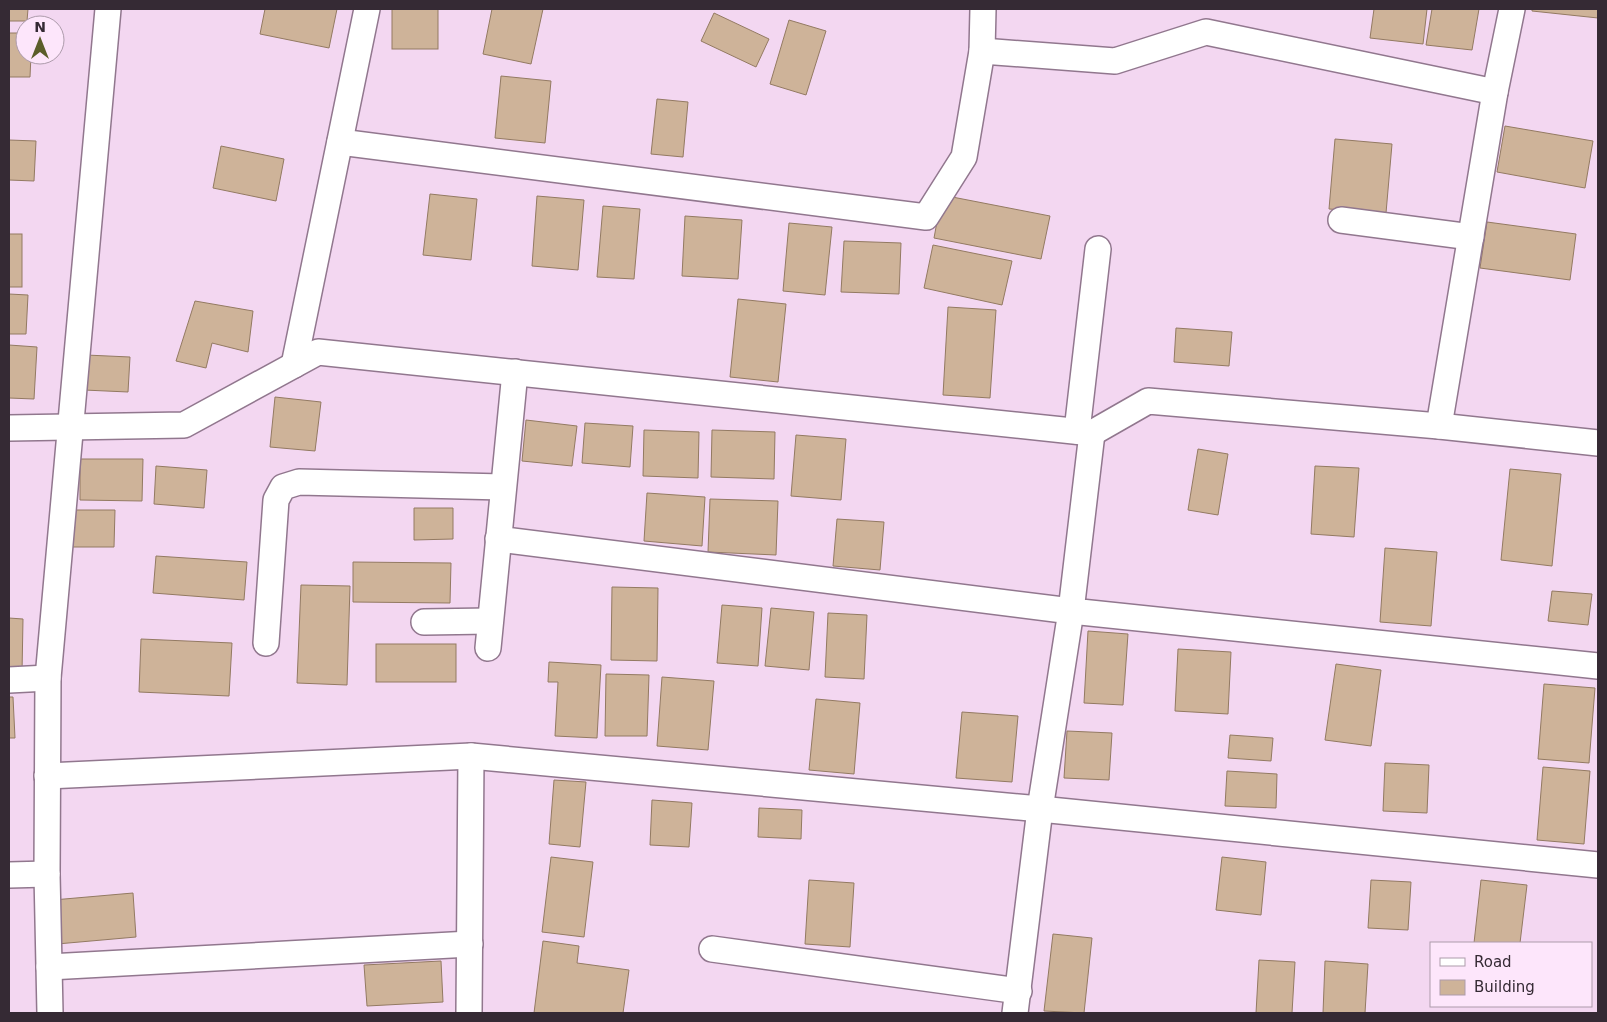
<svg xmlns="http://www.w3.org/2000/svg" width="1607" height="1022" font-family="'DejaVu Sans',sans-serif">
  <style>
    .building { fill: #ceb399; stroke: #937a62 }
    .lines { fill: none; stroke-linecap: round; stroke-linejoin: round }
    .street-casing { stroke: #91778e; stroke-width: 28 }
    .street { stroke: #fff; stroke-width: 25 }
  </style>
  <rect width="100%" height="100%" fill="#f3d7f1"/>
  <!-- building -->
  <g class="building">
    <path d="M 9,9 L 28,9 L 27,21 L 9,21 Z"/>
    <path d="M 265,9 L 337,9 L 329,48 L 260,34 Z"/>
    <rect x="392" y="9" width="46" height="40"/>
    <path d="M 492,9 L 543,9 L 531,64 L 483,54 Z"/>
    <path d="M 1374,9 L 1427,9 L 1423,44 L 1370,38 Z"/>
    <path d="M 1432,9 L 1479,9 L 1472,50 L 1426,45 Z"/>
    <path d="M 1532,9 L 1598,9 L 1598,18 L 1532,11 Z"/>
    <path d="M 714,13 L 769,39 L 756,67 L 701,41 Z"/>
    <path d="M 789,20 L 826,31 L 806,95 L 770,84 Z"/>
    <path d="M 9,33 L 25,33 L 25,55 L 31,55 L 30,77 L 9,77 Z"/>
    <path d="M 501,76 L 551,81 L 545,143 L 495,138 Z"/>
    <path d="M 657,99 L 688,102 L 683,157 L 651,154 Z"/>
    <path d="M 1505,126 L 1593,141 L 1585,188 L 1497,172 Z"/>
    <path d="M 1335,139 L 1392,144 L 1386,213 L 1329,209 Z"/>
    <path d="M 9,140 L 36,141 L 34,181 L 9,180 Z"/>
    <path d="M 221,146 L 284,159 L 276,201 L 213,188 Z"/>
    <path d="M 430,194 L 477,199 L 471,260 L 423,255 Z"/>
    <path d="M 942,195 L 1050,216 L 1041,259 L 934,238 Z"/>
    <path d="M 537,196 L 584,200 L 578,270 L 532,266 Z"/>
    <path d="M 603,206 L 640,209 L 634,279 L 597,277 Z"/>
    <path d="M 685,216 L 742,220 L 738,279 L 682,276 Z"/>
    <path d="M 1487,222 L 1576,234 L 1570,280 L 1480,268 Z"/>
    <path d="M 789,223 L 832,227 L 825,295 L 783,291 Z"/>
    <rect x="9" y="234" width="13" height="53"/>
    <path d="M 844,241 L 901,243 L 899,294 L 841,292 Z"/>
    <path d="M 933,245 L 1012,261 L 1002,305 L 924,288 Z"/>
    <path d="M 9,294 L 28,295 L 26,334 L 9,334 Z"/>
    <path d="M 738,299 L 786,304 L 778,382 L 730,377 Z"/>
    <path d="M 195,301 L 253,311 L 248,352 L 212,343 L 206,368 L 176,361 Z"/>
    <path d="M 948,307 L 996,310 L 990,398 L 943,395 Z"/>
    <path d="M 1176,328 L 1232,332 L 1229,366 L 1174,362 Z"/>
    <path d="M 9,345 L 37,347 L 34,399 L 9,398 Z"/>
    <path d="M 86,355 L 130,357 L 128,392 L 84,390 Z"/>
    <path d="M 275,397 L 321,402 L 315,451 L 270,447 Z"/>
    <path d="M 526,420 L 577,426 L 572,466 L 522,461 Z"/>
    <path d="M 585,423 L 633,426 L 630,467 L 582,463 Z"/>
    <path d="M 644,430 L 699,432 L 698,478 L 643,476 Z"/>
    <path d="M 712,430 L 775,432 L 774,479 L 711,477 Z"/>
    <path d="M 796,435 L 846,439 L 841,500 L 791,496 Z"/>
    <path d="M 1198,449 L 1228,454 L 1218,515 L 1188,510 Z"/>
    <path d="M 80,459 L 143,459 L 142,501 L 80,500 Z"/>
    <path d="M 156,466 L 207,470 L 204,508 L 154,504 Z"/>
    <path d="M 1315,466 L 1359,468 L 1354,537 L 1311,534 Z"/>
    <path d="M 1510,469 L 1561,474 L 1552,566 L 1501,560 Z"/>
    <path d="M 647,493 L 705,497 L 702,546 L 644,541 Z"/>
    <path d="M 710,499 L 778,501 L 776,555 L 708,552 Z"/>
    <path d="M 414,508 L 453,508 L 453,539 L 414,540 Z"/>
    <path d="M 70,510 L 115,510 L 114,547 L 70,547 Z"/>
    <path d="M 837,519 L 884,522 L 880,570 L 833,566 Z"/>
    <path d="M 1385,548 L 1437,552 L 1431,626 L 1380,622 Z"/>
    <path d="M 156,556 L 247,562 L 244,600 L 153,593 Z"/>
    <path d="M 353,562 L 451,563 L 450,603 L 353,602 Z"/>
    <path d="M 301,585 L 350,586 L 347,685 L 297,683 Z"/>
    <path d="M 612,587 L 658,588 L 657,661 L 611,660 Z"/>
    <path d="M 1552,591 L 1592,594 L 1588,625 L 1548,621 Z"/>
    <path d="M 722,605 L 762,608 L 758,666 L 717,663 Z"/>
    <path d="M 771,608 L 814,612 L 809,670 L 765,666 Z"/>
    <path d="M 828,613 L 867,615 L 864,679 L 825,677 Z"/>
    <path d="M 9,618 L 23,619 L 22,673 L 9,673 Z"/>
    <path d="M 1088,631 L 1128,634 L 1123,705 L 1084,703 Z"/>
    <path d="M 141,639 L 232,643 L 229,696 L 139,692 Z"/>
    <rect x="376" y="644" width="80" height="38"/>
    <path d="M 1178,649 L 1231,652 L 1228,714 L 1175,711 Z"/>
    <path d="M 549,662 L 601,665 L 597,738 L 555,736 L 558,682 L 548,682 Z"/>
    <path d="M 1336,664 L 1381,670 L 1371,746 L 1325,740 Z"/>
    <path d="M 606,674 L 649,675 L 647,736 L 605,736 Z"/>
    <path d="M 662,677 L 714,681 L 708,750 L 657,746 Z"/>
    <path d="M 1544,684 L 1595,688 L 1589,763 L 1538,759 Z"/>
    <path d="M 9,697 L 13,697 L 15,738 L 9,738 Z"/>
    <path d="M 816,699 L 860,703 L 854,774 L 809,770 Z"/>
    <path d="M 962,712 L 1018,716 L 1012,782 L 956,778 Z"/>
    <path d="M 1067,731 L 1112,733 L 1109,780 L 1064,778 Z"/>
    <path d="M 1230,735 L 1273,738 L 1271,761 L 1228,758 Z"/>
    <path d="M 1385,763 L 1429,765 L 1427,813 L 1383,811 Z"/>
    <path d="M 1543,767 L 1590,771 L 1584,844 L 1537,840 Z"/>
    <path d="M 1227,771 L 1277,774 L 1276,808 L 1225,806 Z"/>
    <path d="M 554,780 L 586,782 L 580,847 L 549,844 Z"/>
    <path d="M 652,800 L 692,803 L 689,847 L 650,845 Z"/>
    <path d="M 759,808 L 802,810 L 801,839 L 758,837 Z"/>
    <path d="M 551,857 L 593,862 L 584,937 L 542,932 Z"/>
    <path d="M 1222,857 L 1266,862 L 1261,915 L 1216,910 Z"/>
    <path d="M 809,880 L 854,883 L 850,947 L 805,944 Z"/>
    <path d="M 1371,880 L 1411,882 L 1408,930 L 1368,928 Z"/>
    <path d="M 1481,880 L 1527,885 L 1520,943 L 1474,943 Z"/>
    <path d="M 133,893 L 136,937 L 57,944 L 53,900 Z"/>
    <path d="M 1053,934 L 1092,938 L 1084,1013 L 1044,1011 Z"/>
    <path d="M 543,941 L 579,946 L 577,963 L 629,970 L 623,1013 L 534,1013 Z"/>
    <path d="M 1259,960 L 1295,962 L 1292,1013 L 1256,1013 Z"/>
    <path d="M 441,961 L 443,1002 L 367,1006 L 364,965 Z"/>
    <path d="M 1325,961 L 1368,964 L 1365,1013 L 1323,1013 Z"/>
  </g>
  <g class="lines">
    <defs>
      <g id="street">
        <path d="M 982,51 L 1115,61 L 1206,32 L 1495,92"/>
        <path d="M 340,142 L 926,217 L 964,157 L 982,51 L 983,9"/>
        <path d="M 1341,220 L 1471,237"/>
        <path d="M 294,365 L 367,9"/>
        <path d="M 1439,426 L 1495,92 L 1512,9"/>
        <path d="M 9,428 L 184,425 L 318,352 L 1092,433 L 1071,611 L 1598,666"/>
        <path d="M 1077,431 L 1098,249"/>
        <path d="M 1092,433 L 1148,401 L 1439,426 L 1598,443"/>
        <path d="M 498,539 L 1071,611 L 1040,809 L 1015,1013"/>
        <path d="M 424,622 L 490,621"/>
        <path d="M 266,643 L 276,500 L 283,487 L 299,482 L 503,487"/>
        <path d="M 488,648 L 515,372"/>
        <path d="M 9,680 L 48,678"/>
        <path d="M 47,776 L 471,756 L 1040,809 L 1598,865"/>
        <path d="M 9,875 L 47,874"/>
        <path d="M 712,949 L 1019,991"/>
        <path d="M 49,967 L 470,944"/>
        <path d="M 50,1013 L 47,874 L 48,678 L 108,9"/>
        <path d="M 469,1013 L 471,756"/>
      </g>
    </defs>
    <!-- street casing -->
    <use href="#street" class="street-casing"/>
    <!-- street -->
    <use href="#street" class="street"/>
  </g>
  <!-- border -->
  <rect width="1607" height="1022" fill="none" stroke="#352a34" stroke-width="20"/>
  <!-- legend -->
  <rect x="1430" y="942" width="162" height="65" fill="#fde6fb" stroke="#ad9bab"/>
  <rect x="1440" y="958" width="25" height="8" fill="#ffffff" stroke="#ad9bab"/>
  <text x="1474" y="967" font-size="15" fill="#352a34">Road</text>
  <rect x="1440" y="980" width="25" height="15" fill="#ceb399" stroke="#ad9bab"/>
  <text x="1474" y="992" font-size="15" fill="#352a34">Building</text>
  <!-- north arrow -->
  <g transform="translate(40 40)"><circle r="24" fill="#fde6fb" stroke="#ad9bab"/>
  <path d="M0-4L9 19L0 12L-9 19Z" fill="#5c5e2b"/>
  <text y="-8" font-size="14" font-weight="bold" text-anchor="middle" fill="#352a34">N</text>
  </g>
</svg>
